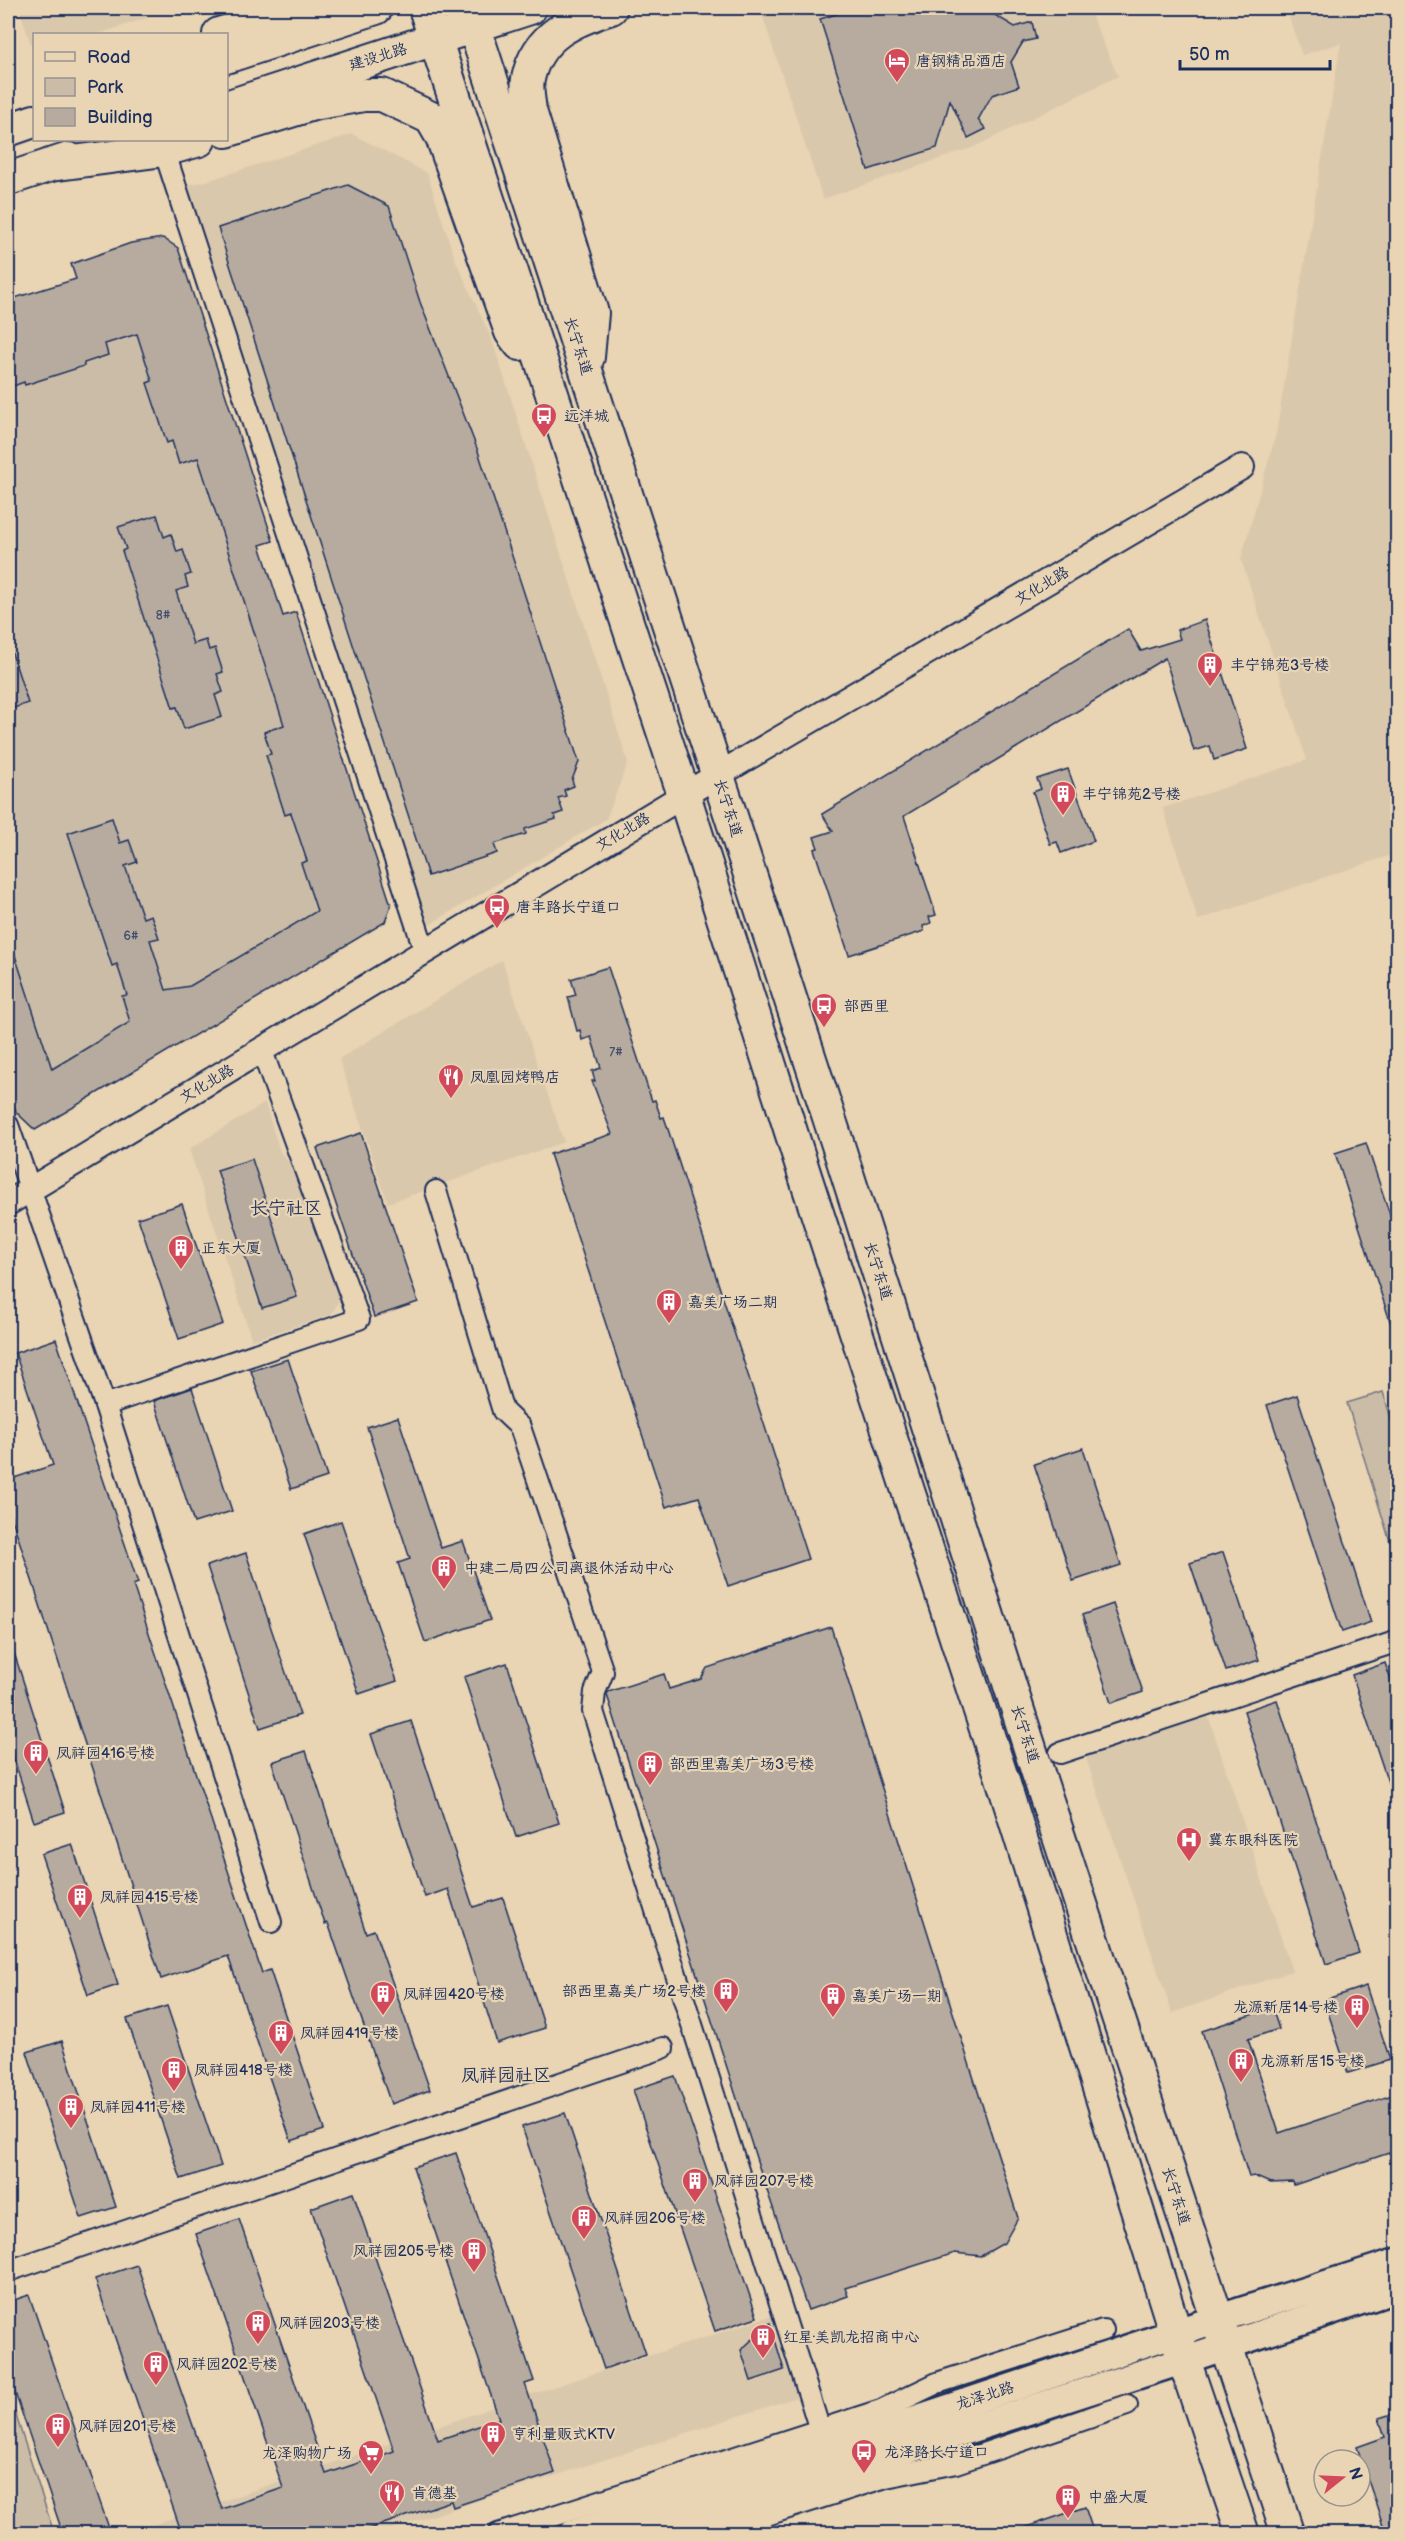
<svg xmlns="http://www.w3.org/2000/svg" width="1405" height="2541" font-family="'Balsamiq Sans','LXGW WenKai TC',sans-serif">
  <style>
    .built { fill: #dac8ad }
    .green { fill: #cbbca7; stroke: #737682; stroke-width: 1.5 }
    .building { fill: #b6ab9e; stroke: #1b2f5e; stroke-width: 1.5 }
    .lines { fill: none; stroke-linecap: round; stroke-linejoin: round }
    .minor-casing { stroke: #1b2f5e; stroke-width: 24 }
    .tertiary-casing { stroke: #1b2f5e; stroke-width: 28 }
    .secondary-casing { stroke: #1b2f5e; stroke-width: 32 }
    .primary-casing { stroke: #1b2f5e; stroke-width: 36 }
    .minor { stroke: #e9d4b3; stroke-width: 20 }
    .tertiary { stroke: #e9d4b3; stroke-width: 24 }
    .secondary { stroke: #e9d4b3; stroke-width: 27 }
    .primary { stroke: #e9d4b3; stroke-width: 32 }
    .labels { text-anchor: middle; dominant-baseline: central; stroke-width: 4.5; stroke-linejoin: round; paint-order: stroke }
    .number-label { font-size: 12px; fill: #424e6e }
    .street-label { font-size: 15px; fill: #1b2f5e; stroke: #e9d4b3 }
    .poi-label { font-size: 15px; fill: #1b2f5e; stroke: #e9d4b3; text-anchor: start }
    .quarter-label { font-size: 18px; fill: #1b2f5e; stroke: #e9d4b3 }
  </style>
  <rect width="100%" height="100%" fill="#e9d4b3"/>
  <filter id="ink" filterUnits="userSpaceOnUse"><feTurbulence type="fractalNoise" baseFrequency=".0167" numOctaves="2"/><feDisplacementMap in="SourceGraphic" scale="12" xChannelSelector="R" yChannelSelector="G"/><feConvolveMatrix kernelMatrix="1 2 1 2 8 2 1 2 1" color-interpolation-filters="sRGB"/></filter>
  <g filter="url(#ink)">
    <!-- built -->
    <g class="built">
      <path d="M 19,8 L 177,8 L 98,34 L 34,34 L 34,54 Z"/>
      <path d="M 760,8 L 1088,8 L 1118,76 L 974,147 L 823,199 Z"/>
      <path d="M 1286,8 L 1397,8 L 1397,853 L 1198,920 L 1163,808 L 1307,760 L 1241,559 L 1276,434 L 1341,43 L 1302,55 Z"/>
      <path d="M 352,134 L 427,173 L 455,259 L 492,340 L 628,762 L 606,819 L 417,932 L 175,188 L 207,181 Z"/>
      <path d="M 502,960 L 564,1142 L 388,1203 L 339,1059 Z"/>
      <path d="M 265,1103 L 280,1152 L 300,1175 L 341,1297 L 331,1315 L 252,1340 L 189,1149 Z"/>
      <path d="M 1207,1712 L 1292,1971 L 1172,2013 L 1085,1755 Z"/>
      <path d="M 774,2315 L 800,2396 L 379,2533 L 127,2534 L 538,2392 Z"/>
    </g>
    <!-- green -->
    <g class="green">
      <path d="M 176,292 L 366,882 L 50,1081 L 8,951 L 8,346 Z"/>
      <path d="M 1383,1392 L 1397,1438 L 1396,1561 L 1347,1403 Z"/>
      <path d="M 8,2391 L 54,2533 L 8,2533 Z"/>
    </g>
    <!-- building -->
    <g class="building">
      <path d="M 856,8 L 983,8 L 1015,27 L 1032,22 L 1036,39 L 1023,42 L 1011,62 L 1019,86 L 992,95 L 978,120 L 986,129 L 968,138 L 950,100 L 937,148 L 868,170 L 820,19 Z"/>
      <path d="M 348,185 L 389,206 L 420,302 L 478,451 L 579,762 L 572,780 L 574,786 L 564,790 L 566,796 L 558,798 L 563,812 L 554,815 L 556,819 L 525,829 L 526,834 L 494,844 L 497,853 L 428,876 L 218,228 Z"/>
      <path d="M 163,238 L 178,248 L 273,541 L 260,545 L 283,616 L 296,612 L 391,905 L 385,922 L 35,1130 L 16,1112 L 8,1087 L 8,943 L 11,943 L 52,1069 L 130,1022 L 122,996 L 127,995 L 117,964 L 112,966 L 68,833 L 112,818 L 120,843 L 129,840 L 137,862 L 125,866 L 143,918 L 151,915 L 159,938 L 150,940 L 166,990 L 190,986 L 317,911 L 301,863 L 307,861 L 291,813 L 285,815 L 266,755 L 271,754 L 264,732 L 284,725 L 198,458 L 179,464 L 172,441 L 167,443 L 147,383 L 152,381 L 137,334 L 105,344 L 108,355 L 84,363 L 84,366 L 25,385 L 24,382 L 8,388 L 8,300 L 76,279 L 71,264 L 131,243 Z"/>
      <path d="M 157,515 L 164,537 L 171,534 L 177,552 L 183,550 L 191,574 L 185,576 L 188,587 L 176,591 L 193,644 L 206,640 L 209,650 L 215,648 L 223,672 L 217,674 L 223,692 L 215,695 L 222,717 L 184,729 L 177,707 L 173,708 L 122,551 L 126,549 L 118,527 Z"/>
      <path d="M 1205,620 L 1247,749 L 1214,760 L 1210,746 L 1194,751 L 1165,658 L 904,816 L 936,915 L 929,917 L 931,923 L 923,926 L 924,931 L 849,955 L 814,849 L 818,848 L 814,837 L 833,831 L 822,814 L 1128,629 L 1141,651 L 1180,639 L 1177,630 Z"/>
      <path d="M 8,650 L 11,650 L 28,703 L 8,710 Z"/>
      <path d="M 1068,769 L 1094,841 L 1061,853 L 1057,842 L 1050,844 L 1033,792 L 1041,789 L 1037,779 Z"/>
      <path d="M 608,967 L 652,1101 L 655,1100 L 661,1118 L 664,1117 L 808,1559 L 728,1586 L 699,1497 L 666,1507 L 550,1154 L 612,1134 L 592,1081 L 595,1081 L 592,1071 L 601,1068 L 591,1037 L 582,1040 L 580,1030 L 577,1031 L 568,997 L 576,995 L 571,979 Z"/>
      <path d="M 361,1133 L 418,1302 L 374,1317 L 317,1148 Z"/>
      <path d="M 1366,1143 L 1398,1239 L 1398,1332 L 1394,1333 L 1335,1153 Z"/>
      <path d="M 252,1159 L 297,1297 L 262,1308 L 217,1170 Z"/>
      <path d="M 182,1204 L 223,1324 L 179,1339 L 138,1218 Z"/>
      <path d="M 56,1339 L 138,1583 L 133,1585 L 262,1973 L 270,1970 L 324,2130 L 291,2141 L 228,1956 L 161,1979 L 8,1506 L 8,1480 L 53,1465 L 15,1353 Z"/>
      <path d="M 288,1359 L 327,1477 L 291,1489 L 251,1371 Z"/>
      <path d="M 192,1388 L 232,1511 L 194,1523 L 154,1401 Z"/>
      <path d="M 1297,1395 L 1371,1622 L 1342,1632 L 1267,1405 Z"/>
      <path d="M 398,1417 L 441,1548 L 463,1541 L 490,1620 L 425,1642 L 398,1563 L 410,1559 L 367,1427 Z"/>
      <path d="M 1083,1448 L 1121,1565 L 1073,1581 L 1034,1464 Z"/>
      <path d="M 341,1521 L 397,1681 L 359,1694 L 304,1534 Z"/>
      <path d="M 1223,1552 L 1259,1660 L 1226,1671 L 1190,1563 Z"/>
      <path d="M 246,1553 L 300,1715 L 260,1728 L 207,1566 Z"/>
      <path d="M 1113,1604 L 1143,1692 L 1111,1703 L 1082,1615 Z"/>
      <path d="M 831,1627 L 1018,2218 L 1004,2243 L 981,2256 L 955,2253 L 845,2288 L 848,2296 L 808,2310 L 759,2167 L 607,1695 L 608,1692 L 664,1674 L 669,1689 L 701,1679 L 707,1668 Z"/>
      <path d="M 11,1643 L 65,1812 L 34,1822 L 8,1740 L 8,1644 Z"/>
      <path d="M 507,1663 L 559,1823 L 516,1837 L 464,1677 Z"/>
      <path d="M 1385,1663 L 1398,1700 L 1398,1802 L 1395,1803 L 1352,1675 Z"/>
      <path d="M 1277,1700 L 1359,1953 L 1326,1964 L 1244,1711 Z"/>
      <path d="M 411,1721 L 473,1907 L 503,1898 L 545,2028 L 497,2043 L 448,1889 L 425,1897 L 371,1734 Z"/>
      <path d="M 306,1751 L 366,1933 L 374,1930 L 430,2090 L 391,2104 L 328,1923 L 325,1924 L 272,1762 Z"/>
      <path d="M 72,1844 L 118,1985 L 88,1995 L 41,1854 Z"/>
      <path d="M 1366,1986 L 1390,2060 L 1348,2073 L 1324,2000 Z"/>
      <path d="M 167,2006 L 221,2166 L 181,2179 L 127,2019 Z"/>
      <path d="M 1272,2008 L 1279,2029 L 1248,2039 L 1279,2133 L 1398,2093 L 1398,2150 L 1294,2185 L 1293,2182 L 1270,2183 L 1254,2176 L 1249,2177 L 1202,2031 Z"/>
      <path d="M 62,2041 L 116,2207 L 81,2218 L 27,2052 Z"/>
      <path d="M 675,2076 L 757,2317 L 715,2331 L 633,2090 Z"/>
      <path d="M 565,2113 L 646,2354 L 604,2369 L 522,2127 Z"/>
      <path d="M 456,2153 L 534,2381 L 525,2384 L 555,2473 L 453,2507 L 451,2501 L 354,2534 L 182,2534 L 95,2279 L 137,2265 L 222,2509 L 283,2488 L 196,2234 L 239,2219 L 326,2474 L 394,2451 L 311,2208 L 353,2193 L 438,2440 L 499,2419 L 413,2167 Z"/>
      <path d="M 29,2295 L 111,2534 L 63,2534 L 8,2372 L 8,2302 Z"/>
      <path d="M 770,2323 L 784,2370 L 751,2381 L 741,2350 Z"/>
      <path d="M 1398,2412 L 1398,2534 L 1386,2534 L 1357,2447 L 1385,2437 L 1379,2418 Z"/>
      <path d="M 1085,2507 L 1094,2534 L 1016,2534 L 1015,2531 Z"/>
    </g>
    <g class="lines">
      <defs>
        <g id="minor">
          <path d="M 164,150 L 425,952"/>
          <path d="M 8,1125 L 105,1405 L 271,1922"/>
          <path d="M 436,1191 L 503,1411 L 520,1427 L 603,1672 L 595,1692 L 593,1711 L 820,2430"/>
          <path d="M 105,1405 L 359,1319 L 262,1051"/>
          <path d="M 1060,1753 L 1398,1641"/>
          <path d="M 8,2271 L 663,2048"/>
          <path d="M 498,2534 L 881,2410 L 937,2383 L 1103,2330"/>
          <path d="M 707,2534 L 886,2477 L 956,2463 L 1127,2405"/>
        </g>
        <path id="tertiary" d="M 8,1203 L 684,795 L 1242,467"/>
        <g id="secondary">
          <path d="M 573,2534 L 1217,2319 L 1398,2262"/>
          <path d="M 645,2534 L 1184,2360 L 1398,2288"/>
        </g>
        <g id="primary">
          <path d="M 425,8 L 684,795 L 806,1179 L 1003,1781 L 1184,2360 L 1243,2534"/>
          <path d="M 468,8 L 838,1145 L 1034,1761 L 1288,2534"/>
          <path d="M 219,34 L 302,8"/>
          <path d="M 226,57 L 376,8"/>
          <path d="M 226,107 L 530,8"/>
          <path d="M 8,130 L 34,121"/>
          <path d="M 226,131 L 313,104 L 364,95 L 382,95 L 431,118 L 442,137 L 511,332 L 520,344"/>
          <path d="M 50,165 L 164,150 L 199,140"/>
          <path d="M 8,179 L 69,159"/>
          <path d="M 588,357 L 592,313 L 530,111 C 529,101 526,88 528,79 C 537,35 573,20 611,8"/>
        </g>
      </defs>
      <!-- minor casing -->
      <use href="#minor" class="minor-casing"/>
      <!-- tertiary casing -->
      <use href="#tertiary" class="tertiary-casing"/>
      <!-- secondary casing -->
      <use href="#secondary" class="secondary-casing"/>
      <!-- primary casing -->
      <use href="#primary" class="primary-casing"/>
      <!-- minor -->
      <use href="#minor" class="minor"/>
      <!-- tertiary -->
      <use href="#tertiary" class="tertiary"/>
      <!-- secondary -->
      <use href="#secondary" class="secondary"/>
      <!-- primary -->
      <use href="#primary" class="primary"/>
    </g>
  </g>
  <!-- icons -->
  <defs>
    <symbol id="hotel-pin" viewBox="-11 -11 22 30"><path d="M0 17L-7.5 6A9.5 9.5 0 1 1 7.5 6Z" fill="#d1495b" stroke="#e9d4b3"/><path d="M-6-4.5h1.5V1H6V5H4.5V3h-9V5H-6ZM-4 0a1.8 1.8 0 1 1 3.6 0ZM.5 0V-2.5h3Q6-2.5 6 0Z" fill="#fff"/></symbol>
    <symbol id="bus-pin" viewBox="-11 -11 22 30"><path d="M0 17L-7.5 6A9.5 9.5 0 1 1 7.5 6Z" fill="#d1495b" stroke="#e9d4b3"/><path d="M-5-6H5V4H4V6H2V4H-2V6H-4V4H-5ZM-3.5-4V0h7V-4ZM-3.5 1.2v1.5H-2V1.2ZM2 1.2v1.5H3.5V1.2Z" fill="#fff"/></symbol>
    <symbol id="building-pin" viewBox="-11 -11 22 30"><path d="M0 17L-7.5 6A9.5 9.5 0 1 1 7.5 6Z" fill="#d1495b" stroke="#e9d4b3"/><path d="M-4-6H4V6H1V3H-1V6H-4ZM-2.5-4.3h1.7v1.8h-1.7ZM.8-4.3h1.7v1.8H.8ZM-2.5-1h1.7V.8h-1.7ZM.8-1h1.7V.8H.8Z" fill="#fff"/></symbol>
    <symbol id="restaurant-pin" viewBox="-11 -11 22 30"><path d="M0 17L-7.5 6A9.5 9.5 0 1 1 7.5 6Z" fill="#d1495b" stroke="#e9d4b3"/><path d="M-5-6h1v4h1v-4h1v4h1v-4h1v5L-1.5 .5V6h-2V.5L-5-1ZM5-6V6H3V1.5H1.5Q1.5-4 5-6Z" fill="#fff"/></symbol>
    <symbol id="hospital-pin" viewBox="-11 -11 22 30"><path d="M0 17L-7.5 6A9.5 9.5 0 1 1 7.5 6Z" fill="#d1495b" stroke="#e9d4b3"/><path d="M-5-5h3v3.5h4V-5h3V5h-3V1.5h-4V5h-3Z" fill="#fff"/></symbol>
    <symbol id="supermarket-pin" viewBox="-11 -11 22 30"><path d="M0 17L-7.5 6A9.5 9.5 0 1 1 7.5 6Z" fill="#d1495b" stroke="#e9d4b3"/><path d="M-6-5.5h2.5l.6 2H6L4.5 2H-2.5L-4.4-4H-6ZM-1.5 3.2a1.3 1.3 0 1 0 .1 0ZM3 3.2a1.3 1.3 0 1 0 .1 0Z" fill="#fff"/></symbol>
  </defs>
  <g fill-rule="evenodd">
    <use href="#hotel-pin" x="882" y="46" width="30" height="40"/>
    <use href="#bus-pin" x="529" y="401" width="30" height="40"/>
    <use href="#building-pin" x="1195" y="650" width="30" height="40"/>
    <use href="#building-pin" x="1048" y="779" width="30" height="40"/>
    <use href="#bus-pin" x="482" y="892" width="30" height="40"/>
    <use href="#bus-pin" x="809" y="991" width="30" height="40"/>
    <use href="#restaurant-pin" x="436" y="1062" width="30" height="40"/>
    <use href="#building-pin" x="166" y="1233" width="30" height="40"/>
    <use href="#building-pin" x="654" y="1287" width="30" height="40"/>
    <use href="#building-pin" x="429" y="1553" width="30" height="40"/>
    <use href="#building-pin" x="21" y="1738" width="30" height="40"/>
    <use href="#building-pin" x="635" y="1749" width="30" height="40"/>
    <use href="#hospital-pin" x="1174" y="1825" width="30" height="40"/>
    <use href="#building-pin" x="65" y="1882" width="30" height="40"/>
    <use href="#building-pin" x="711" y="1976" width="30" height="40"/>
    <use href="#building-pin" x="368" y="1979" width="30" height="40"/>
    <use href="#building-pin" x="818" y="1981" width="30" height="40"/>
    <use href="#building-pin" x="1342" y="1992" width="30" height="40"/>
    <use href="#building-pin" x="266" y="2018" width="30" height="40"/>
    <use href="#building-pin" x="1226" y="2046" width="30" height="40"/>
    <use href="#building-pin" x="159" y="2055" width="30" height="40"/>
    <use href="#building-pin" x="56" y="2092" width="30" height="40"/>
    <use href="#building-pin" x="680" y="2166" width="30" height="40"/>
    <use href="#building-pin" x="569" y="2203" width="30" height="40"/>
    <use href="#building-pin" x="459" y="2236" width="30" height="40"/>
    <use href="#building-pin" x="243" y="2308" width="30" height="40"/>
    <use href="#building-pin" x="748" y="2322" width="30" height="40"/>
    <use href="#building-pin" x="141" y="2349" width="30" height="40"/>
    <use href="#building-pin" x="43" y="2411" width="30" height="40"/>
    <use href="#building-pin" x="478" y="2419" width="30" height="40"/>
    <use href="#bus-pin" x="849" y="2437" width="30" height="40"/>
    <use href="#supermarket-pin" x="356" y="2438" width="30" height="40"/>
    <use href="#restaurant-pin" x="377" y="2478" width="30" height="40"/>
    <use href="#building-pin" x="1053" y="2482" width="30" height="40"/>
  </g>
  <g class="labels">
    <!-- number labels -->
    <g class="number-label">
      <text x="163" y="615">8#</text>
      <text x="131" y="936">6#</text>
      <text x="616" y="1052">7#</text>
    </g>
    <!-- street labels -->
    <g class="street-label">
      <text transform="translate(378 57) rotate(-17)">建设北路</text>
      <text transform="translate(578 346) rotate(72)">长宁东道</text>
      <text transform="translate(1042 586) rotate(-31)">文化北路</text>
      <text transform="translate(728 808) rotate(72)">长宁东道</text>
      <text transform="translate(623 832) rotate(-31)">文化北路</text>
      <text transform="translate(207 1084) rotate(-31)">文化北路</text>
      <text transform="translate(878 1271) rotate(72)">长宁东道</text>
      <text transform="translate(1025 1734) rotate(72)">长宁东道</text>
      <text transform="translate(1176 2196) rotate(72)">长宁东道</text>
      <text transform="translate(985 2396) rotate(-18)">龙泽北路</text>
    </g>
    <!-- poi labels -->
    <g class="poi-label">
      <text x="916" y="61">唐钢精品酒店</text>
      <text x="564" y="416">远洋城</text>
      <text x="1230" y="665">丰宁锦苑3号楼</text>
      <text x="1082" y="794">丰宁锦苑2号楼</text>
      <text x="516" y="907">唐丰路长宁道口</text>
      <text x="844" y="1006">部西里</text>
      <text x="470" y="1077">凤凰园烤鸭店</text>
      <text x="201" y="1248">正东大厦</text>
      <text x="688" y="1302">嘉美广场二期</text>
      <text x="464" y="1568">中建二局四公司离退休活动中心</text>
      <text x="56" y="1753">凤祥园416号楼</text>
      <text x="670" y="1764">部西里嘉美广场3号楼</text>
      <text x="1208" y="1840">冀东眼科医院</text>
      <text x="100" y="1897">凤祥园415号楼</text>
      <text x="706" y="1991" text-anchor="end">部西里嘉美广场2号楼</text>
      <text x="403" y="1994">凤祥园420号楼</text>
      <text x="852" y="1996">嘉美广场一期</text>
      <text x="1338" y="2007" text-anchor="end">龙源新居14号楼</text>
      <text x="300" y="2033">凤祥园419号楼</text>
      <text x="1260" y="2061">龙源新居15号楼</text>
      <text x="194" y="2070">凤祥园418号楼</text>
      <text x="90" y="2107">凤祥园411号楼</text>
      <text x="714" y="2181">风祥园207号楼</text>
      <text x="604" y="2218">风祥园206号楼</text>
      <text x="454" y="2251" text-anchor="end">风祥园205号楼</text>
      <text x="278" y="2323">风祥园203号楼</text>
      <text x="783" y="2337">红星·美凯龙招商中心</text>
      <text x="176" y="2364">风祥园202号楼</text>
      <text x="78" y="2426">风祥园201号楼</text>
      <text x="512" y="2434">亨利量贩式KTV</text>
      <text x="884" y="2452">龙泽路长宁道口</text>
      <text x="352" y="2453" text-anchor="end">龙泽购物广场</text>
      <text x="412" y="2493">肯德基</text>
      <text x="1088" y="2497">中盛大厦</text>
    </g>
    <!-- quarter labels -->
    <g class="quarter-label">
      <text x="286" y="1208">长宁社区</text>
      <text x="506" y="2075">凤祥园社区</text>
    </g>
  </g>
  <!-- margin -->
  <rect width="1405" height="2541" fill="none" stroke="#e9d4b3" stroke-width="30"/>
  <rect x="15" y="15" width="1375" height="2511" fill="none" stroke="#1b2f5e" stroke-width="2" filter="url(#ink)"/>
  <!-- legend -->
  <rect x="33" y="33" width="195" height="108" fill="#e9d4b3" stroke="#979291" stroke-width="1.5"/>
  <rect x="45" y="52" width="30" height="9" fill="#e9d4b3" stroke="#979291" stroke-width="1.5"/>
  <text x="87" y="63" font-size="18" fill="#1b2f5e">Road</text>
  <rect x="45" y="78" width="30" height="18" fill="#cbbca7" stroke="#979291" stroke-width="1.5"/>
  <text x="87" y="93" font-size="18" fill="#1b2f5e">Park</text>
  <rect x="45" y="108" width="30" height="18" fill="#b6ab9e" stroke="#979291" stroke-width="1.5"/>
  <text x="87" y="123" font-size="18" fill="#1b2f5e">Building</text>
  <!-- north arrow -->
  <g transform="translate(1342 2478) rotate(72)"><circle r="28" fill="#e9d4b3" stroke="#979291" stroke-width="1.5"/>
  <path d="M0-4.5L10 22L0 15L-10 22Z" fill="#d1495b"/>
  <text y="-9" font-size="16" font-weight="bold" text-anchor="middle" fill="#1b2f5e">N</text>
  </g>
  <!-- scale -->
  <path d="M1180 60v9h150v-9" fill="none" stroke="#1b2f5e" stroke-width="3"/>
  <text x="1189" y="60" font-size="18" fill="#1b2f5e" stroke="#e9d4b3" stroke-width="4.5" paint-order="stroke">50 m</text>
</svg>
